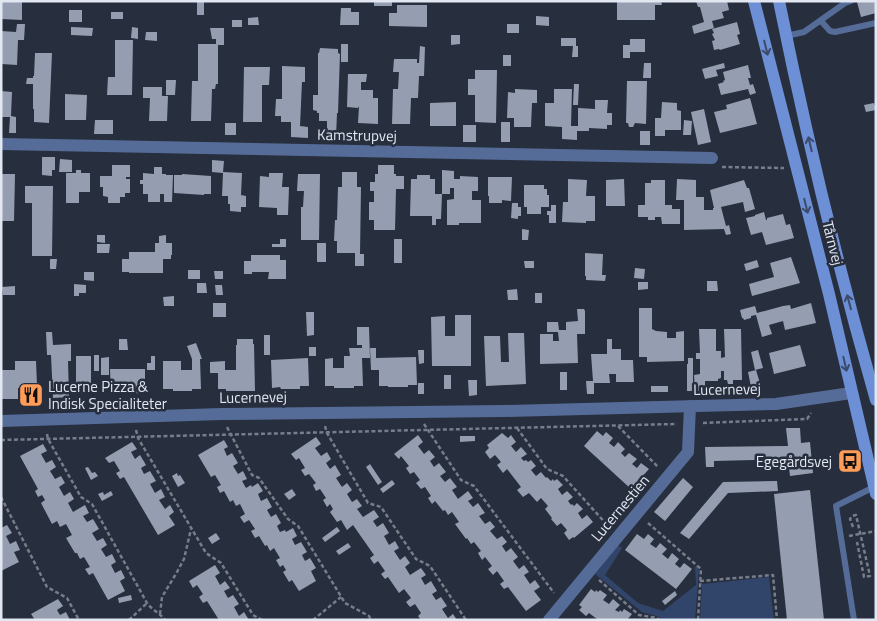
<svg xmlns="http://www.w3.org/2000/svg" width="877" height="621" font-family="'Titillium Web',sans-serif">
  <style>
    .green { fill: #31446a }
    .building { fill: #959eb0 }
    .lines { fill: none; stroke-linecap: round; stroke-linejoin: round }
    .path { stroke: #777d8a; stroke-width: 2.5; stroke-dasharray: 4 2.5; stroke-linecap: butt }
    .lane { stroke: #566c98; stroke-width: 6 }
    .street { stroke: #566c98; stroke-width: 12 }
    .secondary { stroke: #6c8fd5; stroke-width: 12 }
    .oneway { stroke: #3c4b6b }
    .labels { text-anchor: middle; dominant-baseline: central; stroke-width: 5; stroke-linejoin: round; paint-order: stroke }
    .street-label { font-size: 15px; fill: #e2e7f1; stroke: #272e3d }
    .poi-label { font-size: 15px; fill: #e2e7f1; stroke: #272e3d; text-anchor: start }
  </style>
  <rect width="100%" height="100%" fill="#272e3d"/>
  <!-- green -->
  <g class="green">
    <path d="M 618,545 L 622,548 L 605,575 L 638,603 L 663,611 L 696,585 L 695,567 L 697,566 L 699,571 L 695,620 L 662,620 L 659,617 L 642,612 L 595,574 Z"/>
    <path d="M 769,577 L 774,620 L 700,620 L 702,584 Z"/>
  </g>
  <!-- building -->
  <g class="building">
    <path d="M 1,1 L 22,1 L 22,20 L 1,19 Z"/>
    <rect x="197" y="1" width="7" height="14"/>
    <rect x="374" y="1" width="18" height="5"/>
    <path d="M 617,1 L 661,1 L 662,5 L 655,5 L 655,20 L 617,20 Z"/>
    <path d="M 696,1 L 727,1 L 729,10 L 722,12 L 724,18 L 712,21 L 714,28 L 694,34 L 692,26 L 704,22 L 700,7 L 698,7 Z"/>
    <path d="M 860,1 L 876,1 L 876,13 L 861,17 L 857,2 Z"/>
    <path d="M 397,5 L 427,5 L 427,27 L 389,26 L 389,13 L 397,13 Z"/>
    <path d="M 341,8 L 351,8 L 351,12 L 359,12 L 359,25 L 340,25 Z"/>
    <rect x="69" y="10" width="13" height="12"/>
    <rect x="111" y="12" width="12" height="7"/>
    <path d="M 536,16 L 549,17 L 549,26 L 536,25 Z"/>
    <path d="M 258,17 L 259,25 L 248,25 L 248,18 Z"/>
    <rect x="232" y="20" width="10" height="7"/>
    <path d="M 737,22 L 740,34 L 737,35 L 740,44 L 720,50 L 719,49 L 714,50 L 712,41 L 715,40 L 712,34 L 714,33 L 712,29 Z"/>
    <path d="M 17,24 L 25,24 L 24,40 L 18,40 L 17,65 L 1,64 L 1,31 L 16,32 Z"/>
    <rect x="507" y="24" width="12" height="9"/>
    <path d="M 71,27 L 93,28 L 92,36 L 71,35 Z"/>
    <path d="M 132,27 L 138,28 L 138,39 L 131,38 Z"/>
    <path d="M 210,28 L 224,28 L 224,45 L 218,45 L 218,84 L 216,84 L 215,89 L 212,89 L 211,121 L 191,121 L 192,81 L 198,81 L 198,44 L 216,44 L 216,39 L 212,39 Z"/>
    <path d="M 146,32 L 157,32 L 157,41 L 145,40 Z"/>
    <path d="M 451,35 L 460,35 L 460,44 L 451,45 Z"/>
    <path d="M 561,38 L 576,38 L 576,46 L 578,46 L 578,57 L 572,57 L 573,46 L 561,46 Z"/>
    <path d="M 630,39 L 645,39 L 645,52 L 630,52 L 630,58 L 623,58 L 623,45 L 630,45 Z"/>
    <path d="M 115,40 L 133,40 L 132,95 L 107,95 L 108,77 L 115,77 Z"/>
    <rect x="341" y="44" width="7" height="18"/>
    <path d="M 420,46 L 425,47 L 424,76 L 419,76 L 418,98 L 411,98 L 410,124 L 392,124 L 393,89 L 398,89 L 399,72 L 393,72 L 394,59 L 417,59 L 417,63 L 419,63 Z"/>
    <path d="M 320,48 L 338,49 L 338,53 L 340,54 L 338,113 L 337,113 L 336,137 L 327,137 L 327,121 L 319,121 L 319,113 L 317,113 L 317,111 L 313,110 L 313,95 L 318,95 L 318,53 L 319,53 Z"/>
    <path d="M 35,53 L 52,53 L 49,123 L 34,122 L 34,109 L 33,109 L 33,84 L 26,84 L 27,78 L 33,78 L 33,76 L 34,76 Z"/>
    <rect x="503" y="55" width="8" height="11"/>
    <path d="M 644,63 L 651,63 L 651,78 L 643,78 Z"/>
    <path d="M 724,63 L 725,68 L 716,70 L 718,76 L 705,79 L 702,69 Z"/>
    <path d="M 748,65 L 751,78 L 748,78 L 750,85 L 753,84 L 756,93 L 750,95 L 748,89 L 721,95 L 718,84 L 724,82 L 723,81 L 725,80 L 723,72 Z"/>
    <path d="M 282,66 L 305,67 L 305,82 L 302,82 L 300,126 L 308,127 L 308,138 L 291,137 L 291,122 L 281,122 L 281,116 L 275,116 L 276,99 L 282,99 Z"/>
    <path d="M 244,67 L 270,67 L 269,85 L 262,85 L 262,122 L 243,122 Z"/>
    <path d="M 475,70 L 497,70 L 496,123 L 475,122 L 475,95 L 468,95 L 468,79 L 475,79 Z"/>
    <path d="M 348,74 L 367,74 L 366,82 L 361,82 L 361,90 L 373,90 L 373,98 L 378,98 L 378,124 L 358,123 L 359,106 L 358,108 L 347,107 Z"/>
    <path d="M 166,80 L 176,80 L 175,95 L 166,95 Z"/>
    <path d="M 627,81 L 647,81 L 646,124 L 635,123 L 633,127 L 629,127 L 628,123 L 626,123 Z"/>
    <path d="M 574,84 L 579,84 L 578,105 L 573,105 Z"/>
    <path d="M 143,87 L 162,87 L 162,96 L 168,96 L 167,121 L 149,121 L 150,98 L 143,98 Z"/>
    <path d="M 515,89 L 537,90 L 537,103 L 532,103 L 531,127 L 514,127 L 514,118 L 507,118 L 508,92 L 515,93 Z"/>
    <path d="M 554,89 L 572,89 L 571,126 L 578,126 L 578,108 L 595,109 L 595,100 L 608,100 L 607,113 L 612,113 L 612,125 L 607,125 L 607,129 L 589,128 L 589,131 L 577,131 L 577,140 L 562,139 L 562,127 L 545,126 L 545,103 L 554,103 Z"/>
    <path d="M 1,91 L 12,92 L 11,116 L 16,117 L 16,133 L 9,133 L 10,117 L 1,117 Z"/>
    <path d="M 65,94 L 87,95 L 86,120 L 65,120 Z"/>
    <path d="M 750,98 L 757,124 L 720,133 L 714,112 L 727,109 L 726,105 Z"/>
    <path d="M 456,102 L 456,126 L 430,126 L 430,103 Z"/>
    <path d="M 662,102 L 677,103 L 677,110 L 681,111 L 681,130 L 665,130 L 665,136 L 655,136 L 655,118 L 661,118 Z"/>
    <path d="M 874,103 L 876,110 L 866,112 L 864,105 Z"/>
    <path d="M 704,109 L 711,142 L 698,145 L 691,112 Z"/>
    <path d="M 95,120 L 113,120 L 113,134 L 94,134 Z"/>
    <path d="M 684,120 L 692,121 L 691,135 L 683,135 Z"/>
    <rect x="501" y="122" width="9" height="20"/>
    <rect x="225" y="123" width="11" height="12"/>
    <rect x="463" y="125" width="13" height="17"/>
    <rect x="640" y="131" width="10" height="14"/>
    <path d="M 42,157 L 55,157 L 55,170 L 52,170 L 52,176 L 42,175 Z"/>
    <path d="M 60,159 L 72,160 L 72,172 L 59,172 Z"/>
    <path d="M 212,160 L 224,161 L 223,172 L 242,173 L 241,195 L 246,196 L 246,207 L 241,207 L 241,212 L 230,211 L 230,204 L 228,204 L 228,196 L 222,196 L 223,173 L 212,172 Z"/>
    <path d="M 112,165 L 130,165 L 130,177 L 126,177 L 126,179 L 130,179 L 130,193 L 125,193 L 125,197 L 120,197 L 120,203 L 108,203 L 108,197 L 103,196 L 103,187 L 100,187 L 100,176 L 112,176 Z"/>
    <path d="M 378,165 L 394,165 L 394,174 L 396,174 L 396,176 L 404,176 L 404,189 L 396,189 L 395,230 L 374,230 L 374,220 L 369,220 L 369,202 L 374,202 L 374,191 L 370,191 L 370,182 L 375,182 L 375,174 L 378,174 Z"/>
    <path d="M 154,167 L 162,167 L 162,174 L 166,174 L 166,175 L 173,175 L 172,202 L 164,202 L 164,194 L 160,194 L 160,202 L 148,202 L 148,194 L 143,194 L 143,184 L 140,184 L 140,180 L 143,180 L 143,173 L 154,174 Z"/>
    <path d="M 76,170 L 81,170 L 81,173 L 90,173 L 90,192 L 79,192 L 79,203 L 66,203 L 66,173 L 76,173 Z"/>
    <path d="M 442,170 L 454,171 L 454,179 L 460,179 L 460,176 L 478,177 L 478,191 L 472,191 L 472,200 L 481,200 L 481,223 L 459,223 L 459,225 L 447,225 L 447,200 L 454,199 L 454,188 L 450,188 L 450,194 L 442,194 L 441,219 L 436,219 L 436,225 L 432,225 L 432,216 L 410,216 L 411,179 L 417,179 L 417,175 L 430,175 L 430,179 L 435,179 L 435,194 L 442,194 Z"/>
    <path d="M 342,172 L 357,172 L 357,187 L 361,187 L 360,254 L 364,254 L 364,266 L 355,266 L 355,253 L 337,253 L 337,241 L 334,241 L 335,220 L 337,220 L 338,187 L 342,187 Z"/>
    <path d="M 269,173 L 283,173 L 282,187 L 289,187 L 288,215 L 277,215 L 277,208 L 259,207 L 260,176 L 269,177 Z"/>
    <path d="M 1,174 L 15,174 L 14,221 L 1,221 Z"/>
    <path d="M 182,174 L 211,176 L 211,194 L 204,194 L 204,195 L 174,193 L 174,175 L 182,175 Z"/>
    <path d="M 298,174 L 320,174 L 319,240 L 301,240 L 301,207 L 303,207 L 304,191 L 297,191 Z"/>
    <path d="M 488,177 L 512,177 L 511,201 L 502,200 L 502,203 L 489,203 L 489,196 L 488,196 Z"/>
    <path d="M 568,179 L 587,180 L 586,196 L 595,196 L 595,221 L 586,221 L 586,223 L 562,222 L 563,202 L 568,202 Z"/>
    <path d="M 624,179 L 625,206 L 606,206 L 606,180 Z"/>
    <path d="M 677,179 L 696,180 L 696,197 L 704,197 L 704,210 L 713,210 L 713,208 L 714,208 L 710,190 L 744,180 L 747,188 L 749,188 L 755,209 L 745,212 L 743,202 L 721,207 L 726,226 L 729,225 L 731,234 L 726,235 L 724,229 L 684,230 L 684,200 L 676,200 Z"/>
    <path d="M 651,180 L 665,180 L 665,205 L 672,205 L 672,209 L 680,209 L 680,224 L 662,224 L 661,217 L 655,217 L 655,220 L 648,220 L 648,217 L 638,217 L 638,205 L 645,205 L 645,183 L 651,183 Z"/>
    <path d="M 524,185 L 544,185 L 544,189 L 547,189 L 547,195 L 549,195 L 549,207 L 541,207 L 541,214 L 527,214 L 527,207 L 524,207 Z"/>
    <path d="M 25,186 L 53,186 L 52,256 L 32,256 L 32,203 L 25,203 Z"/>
    <path d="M 512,203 L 518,203 L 518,207 L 521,207 L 521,216 L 518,216 L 518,219 L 511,218 Z"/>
    <path d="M 551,205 L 556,205 L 556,223 L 549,223 L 549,215 L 547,215 L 547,211 L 551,211 Z"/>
    <path d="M 764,212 L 766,220 L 767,220 L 767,218 L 783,214 L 786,225 L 790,224 L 794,238 L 766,245 L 762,232 L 751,235 L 746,218 L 755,216 L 755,215 Z"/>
    <path d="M 522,229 L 529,230 L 528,240 L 522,240 Z"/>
    <path d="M 97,235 L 105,235 L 105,243 L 97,242 Z"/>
    <path d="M 166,235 L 166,243 L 172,243 L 172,255 L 171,255 L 171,259 L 163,259 L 163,273 L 129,273 L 129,272 L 122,272 L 122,259 L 129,259 L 129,252 L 155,252 L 155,243 L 159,243 L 159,236 Z"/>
    <path d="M 280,239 L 286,239 L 286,247 L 272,247 L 272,244 L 280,244 Z"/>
    <rect x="394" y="239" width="8" height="24"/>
    <rect x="317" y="243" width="9" height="19"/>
    <path d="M 97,244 L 110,244 L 109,253 L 97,253 Z"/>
    <path d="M 585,253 L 603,254 L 602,275 L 606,275 L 605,281 L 586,280 L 586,276 L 585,276 Z"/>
    <path d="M 251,255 L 280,255 L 280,260 L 286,260 L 286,279 L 268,279 L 269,272 L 252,272 L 252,274 L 244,274 L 244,261 L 251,261 Z"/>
    <path d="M 791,257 L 800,283 L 752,296 L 749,284 L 774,277 L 770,263 Z"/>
    <path d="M 50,259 L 57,259 L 56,269 L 50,269 Z"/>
    <path d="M 757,260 L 759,267 L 746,271 L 744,264 Z"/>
    <path d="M 524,261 L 534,261 L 534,268 L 525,268 Z"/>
    <path d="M 635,268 L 645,269 L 644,279 L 634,278 Z"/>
    <rect x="188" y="270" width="12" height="9"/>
    <path d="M 214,271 L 223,271 L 223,279 L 215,279 Z"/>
    <path d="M 84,272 L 94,272 L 94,281 L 84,280 Z"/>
    <path d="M 707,281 L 717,281 L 718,291 L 707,291 Z"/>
    <path d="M 638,282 L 648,282 L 648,289 L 638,290 Z"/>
    <path d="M 197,283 L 206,283 L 207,293 L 197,293 Z"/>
    <path d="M 74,284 L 86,285 L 86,293 L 79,293 L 79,296 L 74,296 Z"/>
    <path d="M 215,285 L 222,285 L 223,295 L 216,295 Z"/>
    <path d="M 15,286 L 15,295 L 3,295 L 2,287 Z"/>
    <path d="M 517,289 L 518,300 L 508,300 L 507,290 Z"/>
    <rect x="535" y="293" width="7" height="10"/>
    <path d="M 174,296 L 174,306 L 164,306 L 163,297 Z"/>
    <rect x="213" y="303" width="13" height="14"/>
    <path d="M 811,303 L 816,323 L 785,330 L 783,321 L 769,325 L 772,334 L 762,337 L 756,315 L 751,316 L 751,318 L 744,320 L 743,318 L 742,318 L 740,310 L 755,306 L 757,313 L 783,306 L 790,305 L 791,309 Z"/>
    <path d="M 639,308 L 652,308 L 652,329 L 656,331 L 667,332 L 667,338 L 676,338 L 676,332 L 684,331 L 684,361 L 647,362 L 647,357 L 639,357 Z"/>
    <path d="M 577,309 L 584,309 L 585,311 L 585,334 L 577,334 L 578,363 L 540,364 L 540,334 L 553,334 L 553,341 L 559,341 L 558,332 L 547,332 L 547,322 L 558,322 L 559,330 L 566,330 L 566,322 L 578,321 Z"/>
    <path d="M 306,312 L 314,312 L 314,335 L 307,336 Z"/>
    <path d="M 455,315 L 471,315 L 471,366 L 432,366 L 431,317 L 445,316 L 445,336 L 455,336 Z"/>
    <path d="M 357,327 L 369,327 L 370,358 L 362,358 L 363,386 L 354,386 L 354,388 L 334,388 L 334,386 L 325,386 L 325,359 L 333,358 L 333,368 L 344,368 L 344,356 L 350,356 L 349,348 L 362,348 L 362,345 L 357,345 Z"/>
    <path d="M 699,329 L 716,329 L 716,351 L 721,351 L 721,358 L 725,357 L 724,329 L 741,329 L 742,380 L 733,380 L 733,384 L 728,384 L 727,380 L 724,380 L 724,371 L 721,371 L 721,378 L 718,379 L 718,381 L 705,381 L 705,391 L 695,391 L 694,375 L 700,374 L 700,359 L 696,359 L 696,353 L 700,353 Z"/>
    <path d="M 46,332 L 52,332 L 53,345 L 71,344 L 71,361 L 68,361 L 69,397 L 53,398 L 51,355 L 47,355 Z"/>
    <path d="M 508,333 L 524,333 L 526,384 L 486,386 L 484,336 L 500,336 L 501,362 L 509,362 Z"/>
    <rect x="264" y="335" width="6" height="20"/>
    <path d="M 119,339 L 127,339 L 128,350 L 119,350 Z"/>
    <path d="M 237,339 L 253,339 L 253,344 L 254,344 L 255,391 L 226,391 L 226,389 L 218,389 L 218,373 L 210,373 L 210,362 L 225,361 L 225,370 L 236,370 L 236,345 L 237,345 Z"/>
    <path d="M 607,339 L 612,339 L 612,349 L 621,349 L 621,360 L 633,360 L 634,382 L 616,382 L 616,374 L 609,374 L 610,383 L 594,383 L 594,394 L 587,394 L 586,381 L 593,381 L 591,354 L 607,354 Z"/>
    <path d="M 196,343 L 202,359 L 200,359 L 201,389 L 192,389 L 192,391 L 173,391 L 173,389 L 163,389 L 163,361 L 181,361 L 181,370 L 192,370 L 192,359 L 187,346 Z"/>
    <path d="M 800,345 L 806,366 L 774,374 L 769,353 Z"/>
    <rect x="309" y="347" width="7" height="9"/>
    <path d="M 370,348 L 376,348 L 376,358 L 416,357 L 417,385 L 408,385 L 408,387 L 388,387 L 388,386 L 379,386 L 379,370 L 371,370 Z"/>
    <path d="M 418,350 L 424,350 L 424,363 L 419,364 Z"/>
    <path d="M 758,350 L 763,368 L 755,370 L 751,352 Z"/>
    <rect x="94" y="355" width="5" height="16"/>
    <rect x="76" y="356" width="15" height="38"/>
    <path d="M 151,356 L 155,356 L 155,370 L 147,370 L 147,363 L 151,363 Z"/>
    <path d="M 109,357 L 109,375 L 101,375 L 101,358 Z"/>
    <path d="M 308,358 L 309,386 L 300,386 L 300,389 L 281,389 L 280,387 L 272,388 L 271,360 Z"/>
    <path d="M 688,358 L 693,358 L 693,391 L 687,391 L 687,364 L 688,364 Z"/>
    <path d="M 15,361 L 36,361 L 37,385 L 41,385 L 41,399 L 26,399 L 26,388 L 18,388 L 18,399 L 1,399 L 1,370 L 15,370 Z"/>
    <path d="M 110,369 L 145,369 L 145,393 L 111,394 Z"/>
    <path d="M 756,370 L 762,390 L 752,392 L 748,372 Z"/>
    <rect x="560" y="372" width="7" height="18"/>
    <rect x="444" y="375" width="7" height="14"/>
    <path d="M 468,380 L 477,380 L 477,395 L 469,396 Z"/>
    <rect x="418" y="383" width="6" height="11"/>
    <rect x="651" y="386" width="17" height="6"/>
    <path d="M 786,428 L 800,428 L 801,443 L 810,442 L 813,473 L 790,476 L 788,459 L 714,461 L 714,467 L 706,467 L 705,447 L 788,446 Z"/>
    <path d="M 597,431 L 603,436 L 606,432 L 613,438 L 609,443 L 614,447 L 618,442 L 625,449 L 621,453 L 625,457 L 629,453 L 637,459 L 632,464 L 637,468 L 641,463 L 649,469 L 631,489 L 584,446 Z"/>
    <path d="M 502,433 L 508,438 L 511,435 L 516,442 L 511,446 L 516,452 L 521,447 L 527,454 L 521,458 L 524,461 L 526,460 L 528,462 L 531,460 L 536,466 L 531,470 L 536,476 L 541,472 L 546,478 L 547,477 L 551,481 L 553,479 L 554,481 L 557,479 L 563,485 L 558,489 L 562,495 L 567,491 L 573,497 L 568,501 L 571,505 L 572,504 L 574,506 L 577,503 L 583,509 L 578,513 L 582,519 L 587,515 L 593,522 L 574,538 L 573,537 L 569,540 L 564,533 L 567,530 L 561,523 L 557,526 L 551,519 L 552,518 L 545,509 L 548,506 L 541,498 L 537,502 L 529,493 L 523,497 L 517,490 L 521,487 L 507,469 L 503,473 L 497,465 L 501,462 L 495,455 L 490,459 L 485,452 L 489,448 L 487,445 Z"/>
    <path d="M 418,435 L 423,442 L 418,446 L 424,454 L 429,450 L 435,457 L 430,461 L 434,467 L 439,463 L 446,472 L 440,476 L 445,482 L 450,478 L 457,487 L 452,490 L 458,499 L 468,491 L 473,498 L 468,501 L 473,507 L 478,503 L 485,513 L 479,516 L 485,524 L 490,521 L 495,527 L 490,531 L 497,539 L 502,536 L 507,542 L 502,546 L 506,552 L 511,548 L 518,557 L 513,561 L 519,569 L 524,565 L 529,572 L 524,575 L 530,584 L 535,580 L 540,587 L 534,591 L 541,600 L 526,611 L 508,587 L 504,589 L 500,584 L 504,581 L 497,571 L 493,575 L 488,569 L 492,566 L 485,557 L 482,560 L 478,553 L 481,551 L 474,542 L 471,544 L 467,538 L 466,539 L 455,524 L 459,522 L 452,512 L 448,515 L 445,510 L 443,511 L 435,501 L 432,504 L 428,498 L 431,496 L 425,487 L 421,489 L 416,483 L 420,480 L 414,472 L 410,474 L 406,468 L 409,466 L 401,456 L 399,459 L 394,454 Z"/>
    <path d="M 460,436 L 475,436 L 475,441 L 460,442 Z"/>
    <path d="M 316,437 L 321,444 L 315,448 L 321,456 L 327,452 L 331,459 L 326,463 L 330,469 L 335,465 L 341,475 L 336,478 L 342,487 L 347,483 L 352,490 L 347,494 L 352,502 L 357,499 L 362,506 L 357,509 L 363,517 L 374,510 L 379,517 L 373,521 L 377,527 L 383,523 L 389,533 L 384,536 L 389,545 L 395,541 L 399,548 L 394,551 L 400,560 L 405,556 L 410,563 L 405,567 L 410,575 L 421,568 L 426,575 L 421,578 L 425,585 L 431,581 L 437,591 L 432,594 L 436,600 L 441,597 L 447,606 L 442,609 L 448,618 L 453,614 L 457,620 L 421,620 L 418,616 L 421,613 L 415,604 L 410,607 L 406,602 L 411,598 L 404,589 L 399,593 L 388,577 L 385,579 L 381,574 L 385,571 L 378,561 L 374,564 L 370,558 L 374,555 L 353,525 L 347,530 L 341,520 L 337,522 L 330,512 L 333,509 L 330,504 L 327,507 L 323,500 L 326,498 L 320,489 L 316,491 L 313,485 L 316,483 L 309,474 L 305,476 L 301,470 L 305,468 L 299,458 L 296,460 L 291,454 Z"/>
    <path d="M 224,440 L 228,447 L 224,449 L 227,456 L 232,453 L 238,463 L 233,466 L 238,474 L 243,471 L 247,479 L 242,481 L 246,488 L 251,485 L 252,487 L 258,483 L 263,491 L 258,494 L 261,501 L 267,498 L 272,507 L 267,510 L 271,517 L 276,514 L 281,523 L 277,526 L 280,532 L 285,530 L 286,532 L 293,528 L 297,536 L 292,539 L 295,545 L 301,542 L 307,552 L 302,555 L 305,561 L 310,558 L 316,568 L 311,571 L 316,581 L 299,591 L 292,580 L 289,582 L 283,572 L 286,570 L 283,565 L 280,567 L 276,560 L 280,558 L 274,548 L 270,551 L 267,545 L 265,546 L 259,536 L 255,538 L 251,531 L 255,529 L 249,520 L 244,523 L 240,517 L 245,514 L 240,504 L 236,506 L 233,500 L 230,502 L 224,491 L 220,493 L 217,487 L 221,485 L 215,475 L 211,477 L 198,455 Z"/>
    <path d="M 132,442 L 137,449 L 131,452 L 135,459 L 140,455 L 146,465 L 141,468 L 144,474 L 150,471 L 156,481 L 150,484 L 155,493 L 161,489 L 165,497 L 159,500 L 165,509 L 170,505 L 174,512 L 169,516 L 175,525 L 158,535 L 124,477 L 120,479 L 116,473 L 120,471 L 114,461 L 109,463 L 105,458 Z"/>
    <path d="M 43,444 L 47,451 L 41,454 L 46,463 L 52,460 L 56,467 L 50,471 L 55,479 L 61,476 L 65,483 L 59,487 L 64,496 L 70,492 L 74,499 L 68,503 L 73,512 L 85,505 L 89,513 L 83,516 L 87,522 L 93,519 L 99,529 L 92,533 L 97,541 L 103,538 L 107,545 L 101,549 L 106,557 L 112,554 L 116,562 L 111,565 L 115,573 L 121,570 L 125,578 L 120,581 L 125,591 L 108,600 L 93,573 L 89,575 L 85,569 L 90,567 L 84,557 L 80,559 L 77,553 L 75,553 L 66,538 L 72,535 L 66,524 L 60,527 L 57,521 L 52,524 L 41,503 L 45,500 L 42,495 L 38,497 L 35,491 L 38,489 L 20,456 Z"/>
    <path d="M 370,464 L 382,482 L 378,485 L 366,467 Z"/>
    <path d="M 88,467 L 92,473 L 95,472 L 98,476 L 91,480 L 85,468 Z"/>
    <path d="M 177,473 L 178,476 L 180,475 L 185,483 L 178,487 L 172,476 Z"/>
    <path d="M 683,478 L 693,487 L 665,521 L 654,512 Z"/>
    <path d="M 392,480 L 395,484 L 383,493 L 380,489 Z"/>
    <path d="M 777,481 L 778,491 L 728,493 L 689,539 L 680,533 L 723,482 Z"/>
    <path d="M 292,489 L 296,495 L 289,500 L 284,494 Z"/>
    <path d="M 810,490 L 824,620 L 787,620 L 774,494 Z"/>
    <path d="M 111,491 L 113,495 L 102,501 L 98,494 L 103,492 L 104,495 Z"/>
    <path d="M 7,525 L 12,533 L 6,536 L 10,544 L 16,541 L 20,550 L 14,552 L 19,562 L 1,571 L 1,528 Z"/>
    <path d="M 337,527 L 340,531 L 325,542 L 322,538 Z"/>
    <path d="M 216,533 L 220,539 L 212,544 L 208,538 Z"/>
    <path d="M 637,534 L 644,539 L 648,534 L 654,539 L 650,544 L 656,548 L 660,543 L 667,549 L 662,554 L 668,559 L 672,553 L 679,559 L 675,564 L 680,568 L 684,563 L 692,569 L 676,589 L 625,550 Z"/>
    <path d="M 348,543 L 351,547 L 339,555 L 336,551 Z"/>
    <path d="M 215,565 L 220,573 L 215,576 L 220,585 L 225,581 L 230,588 L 224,591 L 228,598 L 233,595 L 239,604 L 234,607 L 239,616 L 244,612 L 249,620 L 219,620 L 207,601 L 203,603 L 199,597 L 203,594 L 197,585 L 193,588 L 189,581 Z"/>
    <path d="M 591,589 L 595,592 L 596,590 L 598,592 L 600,590 L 607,595 L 603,600 L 609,604 L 613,599 L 620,605 L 615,610 L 619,612 L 620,610 L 622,612 L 624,609 L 632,614 L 627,620 L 596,620 L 597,619 L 589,613 L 586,616 L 579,610 L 582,607 L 579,605 Z"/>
    <path d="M 675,591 L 677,595 L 665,605 L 662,601 Z"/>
    <path d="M 131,595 L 132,600 L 119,603 L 118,598 Z"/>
    <path d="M 58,599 L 63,606 L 57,610 L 60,615 L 66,612 L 70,620 L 35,620 L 31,614 Z"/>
  </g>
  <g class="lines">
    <!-- path -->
    <g class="path">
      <path d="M 722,167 L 784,168"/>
      <path d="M 703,423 L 807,419 L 811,413"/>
      <path d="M 424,424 L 461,480 L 474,486 L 554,593"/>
      <path d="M 325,426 L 327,433 L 368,503 L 381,507 L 416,559 L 430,566 L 466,620"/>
      <path d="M 618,426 L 658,467"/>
      <path d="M 227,427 L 252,475 L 259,478 L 288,519 L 298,526 L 345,603 L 369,616 L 371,620"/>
      <path d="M 517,428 L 547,469 L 563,476 L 609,527"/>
      <path d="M 136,430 L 138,438 L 206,553 L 221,563 L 253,615 L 262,620"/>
      <path d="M 47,434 L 48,439 L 81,497 L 92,504 L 147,603 C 152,610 160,613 165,620"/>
      <path d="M 1,440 L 677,424"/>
      <path d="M 1,497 L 47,587 L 67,598 L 79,620"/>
      <path d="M 648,523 L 701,569 L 698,620"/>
      <path d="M 853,527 L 850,519 L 852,516 L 856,515 L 870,576 L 864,577 L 857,542"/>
      <path d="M 849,536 L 876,531"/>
      <path d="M 599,580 L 639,615 L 657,618 L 659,620"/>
      <path d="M 700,581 L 773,575 L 777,620"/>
      <path d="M 160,614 L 162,597 L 177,572 L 184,559 L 191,529"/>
      <path d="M 129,620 L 147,603"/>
      <path d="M 313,620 L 341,597"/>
    </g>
    <!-- lane -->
    <g class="lane">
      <path d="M 821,21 L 830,31 L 835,32 L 876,23"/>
      <path d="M 786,36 L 804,32 L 845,3 L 851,1"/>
      <path d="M 854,620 L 836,506 L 874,487"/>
    </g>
    <!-- street -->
    <g class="street">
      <path d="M 1,144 L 712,158"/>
      <path d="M 1,421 L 222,414 L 504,411 L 776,404 L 851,393"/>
      <path d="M 549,620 L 688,452 L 690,406"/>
    </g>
    <!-- secondary -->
    <g class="secondary">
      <path d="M 754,1 L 829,294 L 876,494"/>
      <path d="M 779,1 C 806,135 838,268 876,400"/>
    </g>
  </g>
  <!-- one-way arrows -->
  <defs><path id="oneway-shaft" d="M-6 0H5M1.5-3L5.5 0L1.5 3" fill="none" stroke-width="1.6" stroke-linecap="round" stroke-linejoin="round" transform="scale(1.25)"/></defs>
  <g class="oneway">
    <use href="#oneway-shaft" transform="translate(766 48) rotate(76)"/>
    <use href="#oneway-shaft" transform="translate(810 144) rotate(-103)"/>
    <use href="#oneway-shaft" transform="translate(806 206) rotate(76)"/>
    <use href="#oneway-shaft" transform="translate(849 302) rotate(-105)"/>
    <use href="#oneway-shaft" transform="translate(845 364) rotate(77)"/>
  </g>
  <!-- icons -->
  <defs>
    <symbol id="restaurant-square" viewBox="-11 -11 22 22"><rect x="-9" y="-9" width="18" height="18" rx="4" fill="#fe9c58" stroke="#272e3d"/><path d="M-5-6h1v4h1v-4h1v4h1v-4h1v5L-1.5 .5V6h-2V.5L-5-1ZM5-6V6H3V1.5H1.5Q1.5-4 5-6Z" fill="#111"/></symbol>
    <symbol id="bus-square" viewBox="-11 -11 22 22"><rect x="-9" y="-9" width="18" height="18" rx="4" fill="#fe9c58" stroke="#272e3d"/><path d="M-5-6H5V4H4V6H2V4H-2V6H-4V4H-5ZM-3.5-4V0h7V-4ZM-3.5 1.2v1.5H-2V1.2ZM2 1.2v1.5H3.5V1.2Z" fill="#111"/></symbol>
  </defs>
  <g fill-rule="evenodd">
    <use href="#restaurant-square" x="17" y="381" width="28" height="28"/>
    <use href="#bus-square" x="836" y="447" width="28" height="28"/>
  </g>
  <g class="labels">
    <!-- street labels -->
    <g class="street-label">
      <text transform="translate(357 135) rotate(1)">Kamstrupvej</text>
      <text transform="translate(833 243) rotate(76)">Tårnvej</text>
      <text transform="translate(727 389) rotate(-1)">Lucernevej</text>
      <text transform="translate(253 397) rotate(-1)">Lucernevej</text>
      <text transform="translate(620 508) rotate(-50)">Lucernestien</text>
    </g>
    <!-- poi labels -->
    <g class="poi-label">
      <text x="48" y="386">Lucerne Pizza &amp;<tspan x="48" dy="17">Indisk Specialiteter</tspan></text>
      <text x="832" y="461" text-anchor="end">Egegårdsvej</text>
    </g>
  </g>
  <!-- border -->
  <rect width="877" height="621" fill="none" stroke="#e2e7f1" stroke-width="5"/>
</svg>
